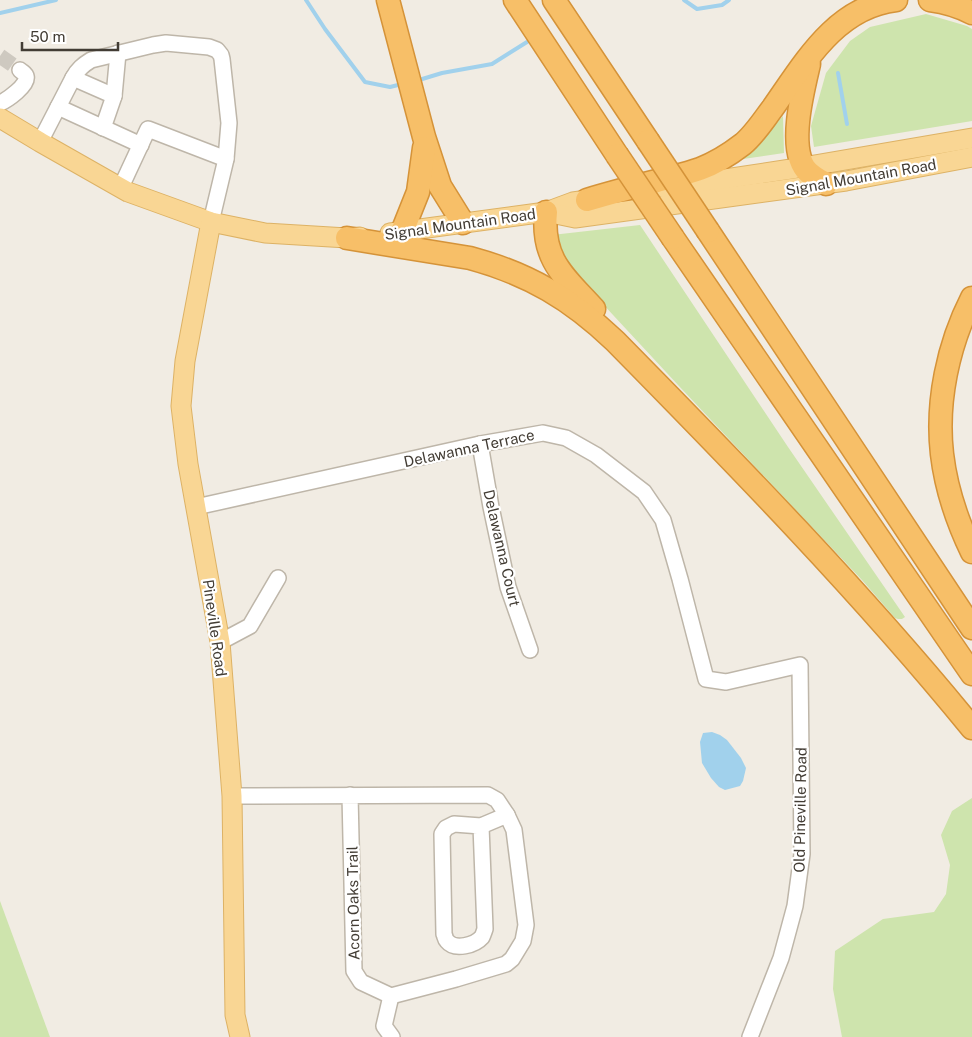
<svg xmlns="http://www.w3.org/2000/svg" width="972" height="1037" font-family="'Public Sans',sans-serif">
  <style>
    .green { fill: #cee4ad }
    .water { fill: #a1d1ec }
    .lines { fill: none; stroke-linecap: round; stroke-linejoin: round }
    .stream { stroke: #a1d1ec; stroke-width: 4 }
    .minor-tunnel { stroke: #cec9c0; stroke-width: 15; stroke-dasharray: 15 8; stroke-linecap: butt }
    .minor-casing { stroke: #beb6a9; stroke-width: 18 }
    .major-casing { stroke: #ddb265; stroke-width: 21 }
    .highway-casing { stroke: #d59339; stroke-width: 25 }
    .minor { stroke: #fff; stroke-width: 15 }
    .major { stroke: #f9d694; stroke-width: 19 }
    .highway { stroke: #f7bf68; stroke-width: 22 }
    .highway-bridge-casing { stroke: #d59339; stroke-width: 25; stroke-linecap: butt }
    .highway-bridge { stroke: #f7bf68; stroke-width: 22 }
    .labels { text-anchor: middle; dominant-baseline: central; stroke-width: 4.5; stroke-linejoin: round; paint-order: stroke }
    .street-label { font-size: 15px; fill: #423c34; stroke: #fff }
  </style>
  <rect width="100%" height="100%" fill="#f1ece3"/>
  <!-- green -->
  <g class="green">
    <path d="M 926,14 L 967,26 L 972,29 L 972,121 L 814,147 L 811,126 L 826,73 L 850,41 L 870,27 Z"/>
    <path d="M 783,116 L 784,153 L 743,159 Z"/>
    <path d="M 640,225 L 788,447 L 905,617 L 902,619 L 898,619 L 895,618 L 862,580 L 678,385 L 562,260 L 552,235 Z"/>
    <path d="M 972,798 L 972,1037 L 842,1037 L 833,989 L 835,951 L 883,919 L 934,912 L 946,894 L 950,865 L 941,835 L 952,811 Z"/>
    <path d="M 0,901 L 50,1037 L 0,1037 Z"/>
  </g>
  <!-- water -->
  <path class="water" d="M 712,732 L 720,735 L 727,740 L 741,758 L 746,768 L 743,781 L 740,786 L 725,790 L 719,787 L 711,778 L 702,763 L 700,742 L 703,733 Z"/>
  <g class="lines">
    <!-- stream -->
    <g class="stream">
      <path d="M 306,0 L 325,29 L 365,82 L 390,87 L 402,84"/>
      <path d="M 684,0 L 697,9 L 722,5 L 729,0"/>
      <path d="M 0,13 L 56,0"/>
      <path d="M 838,73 L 847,124"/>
      <path d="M 419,80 L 442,73 L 492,64 L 527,42"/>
    </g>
    <!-- minor-tunnel -->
    <path class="minor-tunnel" d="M 0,56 L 20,70"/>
    <defs>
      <g id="minor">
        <path d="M 73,78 L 114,96 L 103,128"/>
        <path d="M 114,96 L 118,53"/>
        <path d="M 0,103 C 7,100 29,85 26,76 C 26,74 22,72 20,70"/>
        <path d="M 58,107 L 141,145"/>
        <path d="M 40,142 L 73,78 C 78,69 83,65 91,60 L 153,45 L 166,43 L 209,47 L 217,50 L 221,55 L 222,59 L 229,123 L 226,159"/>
        <path d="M 121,187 L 148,129 L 226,159 L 211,222"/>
        <path d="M 480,444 L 491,507 L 508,587 L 530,650"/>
        <path d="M 196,507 L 480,444 L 543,433 L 566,438 L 596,455 L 644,492 L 663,520 L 680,579 L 706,679 L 726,682 L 800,665 L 802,854 L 795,906 L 781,958 L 750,1037"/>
        <path d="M 220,642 L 250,626 L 278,578"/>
        <path d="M 232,796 L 488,795 L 497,800 L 507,815 L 514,830 L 526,925 L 523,941 L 512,959 L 506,964 L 456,979 L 391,996 L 361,982 L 354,971 L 350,795"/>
        <path d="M 481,826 L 485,929 C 484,932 483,935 482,937 C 475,945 455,951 447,941 C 445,939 445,936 444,934 L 442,834 L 446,828 L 454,824 L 481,826 L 507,815"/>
        <path d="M 391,996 L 384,1026 L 392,1037"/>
      </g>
      <g id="major">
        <path d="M 0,118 L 40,142 L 128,192 L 211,222 L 265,233 L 347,238 L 360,237"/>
        <path d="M 665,188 L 804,167 L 972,138"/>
        <path d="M 546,212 L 573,202 L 601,198"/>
        <path d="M 211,222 L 185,361 L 181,406 L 188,464 L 220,642 L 232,796 L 235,1015 L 240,1037"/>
        <path d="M 390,233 L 546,212 L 575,218 L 846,181 L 972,157"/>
      </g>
      <g id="highway">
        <path d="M 388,0 L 424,137 L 440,186 L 463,223"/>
        <path d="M 515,0 L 617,155"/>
        <path d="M 554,0 L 648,141"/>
        <path d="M 930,0 C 945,2 959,6 972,13"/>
        <path d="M 809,64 C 803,90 789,143 804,167 C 809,175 819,180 826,184"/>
        <path d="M 587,200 C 610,193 633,187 657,181 C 671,177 686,174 700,169 C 716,163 730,154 743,144 C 754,135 763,121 772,109 C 804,64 835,7 896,0"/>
        <path d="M 546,212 C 541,260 565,277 594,309"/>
        <path d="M 708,231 L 972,628"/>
        <path d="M 402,232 L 418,192 L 424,148"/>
        <path d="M 347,238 L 470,258 C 529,274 571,299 615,341 C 738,466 861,592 972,728"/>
        <path d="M 673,238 L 972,674"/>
        <path d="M 972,298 C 948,345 936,402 942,454 C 946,488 957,521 972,552"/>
      </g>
    </defs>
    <!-- minor casing -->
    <use href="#minor" class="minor-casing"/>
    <!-- major casing -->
    <use href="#major" class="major-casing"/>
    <!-- highway casing -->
    <use href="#highway" class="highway-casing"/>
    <!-- minor -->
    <use href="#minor" class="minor"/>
    <!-- major -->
    <use href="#major" class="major"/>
    <!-- highway -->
    <use href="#highway" class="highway"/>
    <defs>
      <g id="highway-bridge">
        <path d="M 648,141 L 708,231"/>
        <path d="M 617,155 L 673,238"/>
      </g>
    </defs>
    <!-- highway-bridge casing -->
    <use href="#highway-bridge" class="highway-bridge-casing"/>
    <!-- highway-bridge -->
    <use href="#highway-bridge" class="highway-bridge"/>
  </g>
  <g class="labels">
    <!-- street labels -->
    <g class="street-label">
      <text transform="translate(861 177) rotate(-10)">Signal Mountain Road</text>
      <text transform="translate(460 224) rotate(-8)">Signal Mountain Road</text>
      <text transform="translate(469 448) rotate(-12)">Delawanna Terrace</text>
      <text transform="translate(502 548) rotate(77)">Delawanna Court</text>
      <text transform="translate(215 628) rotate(82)">Pineville Road</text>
      <text transform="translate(800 810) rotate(-89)">Old Pineville Road</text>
      <text transform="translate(353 903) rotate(-91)">Acorn Oaks Trail</text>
    </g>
  </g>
  <!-- scale -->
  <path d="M22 42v8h96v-8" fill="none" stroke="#423c34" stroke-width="2.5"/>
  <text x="30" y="42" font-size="15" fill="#423c34" stroke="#ffffff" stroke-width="4" paint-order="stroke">50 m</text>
</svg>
